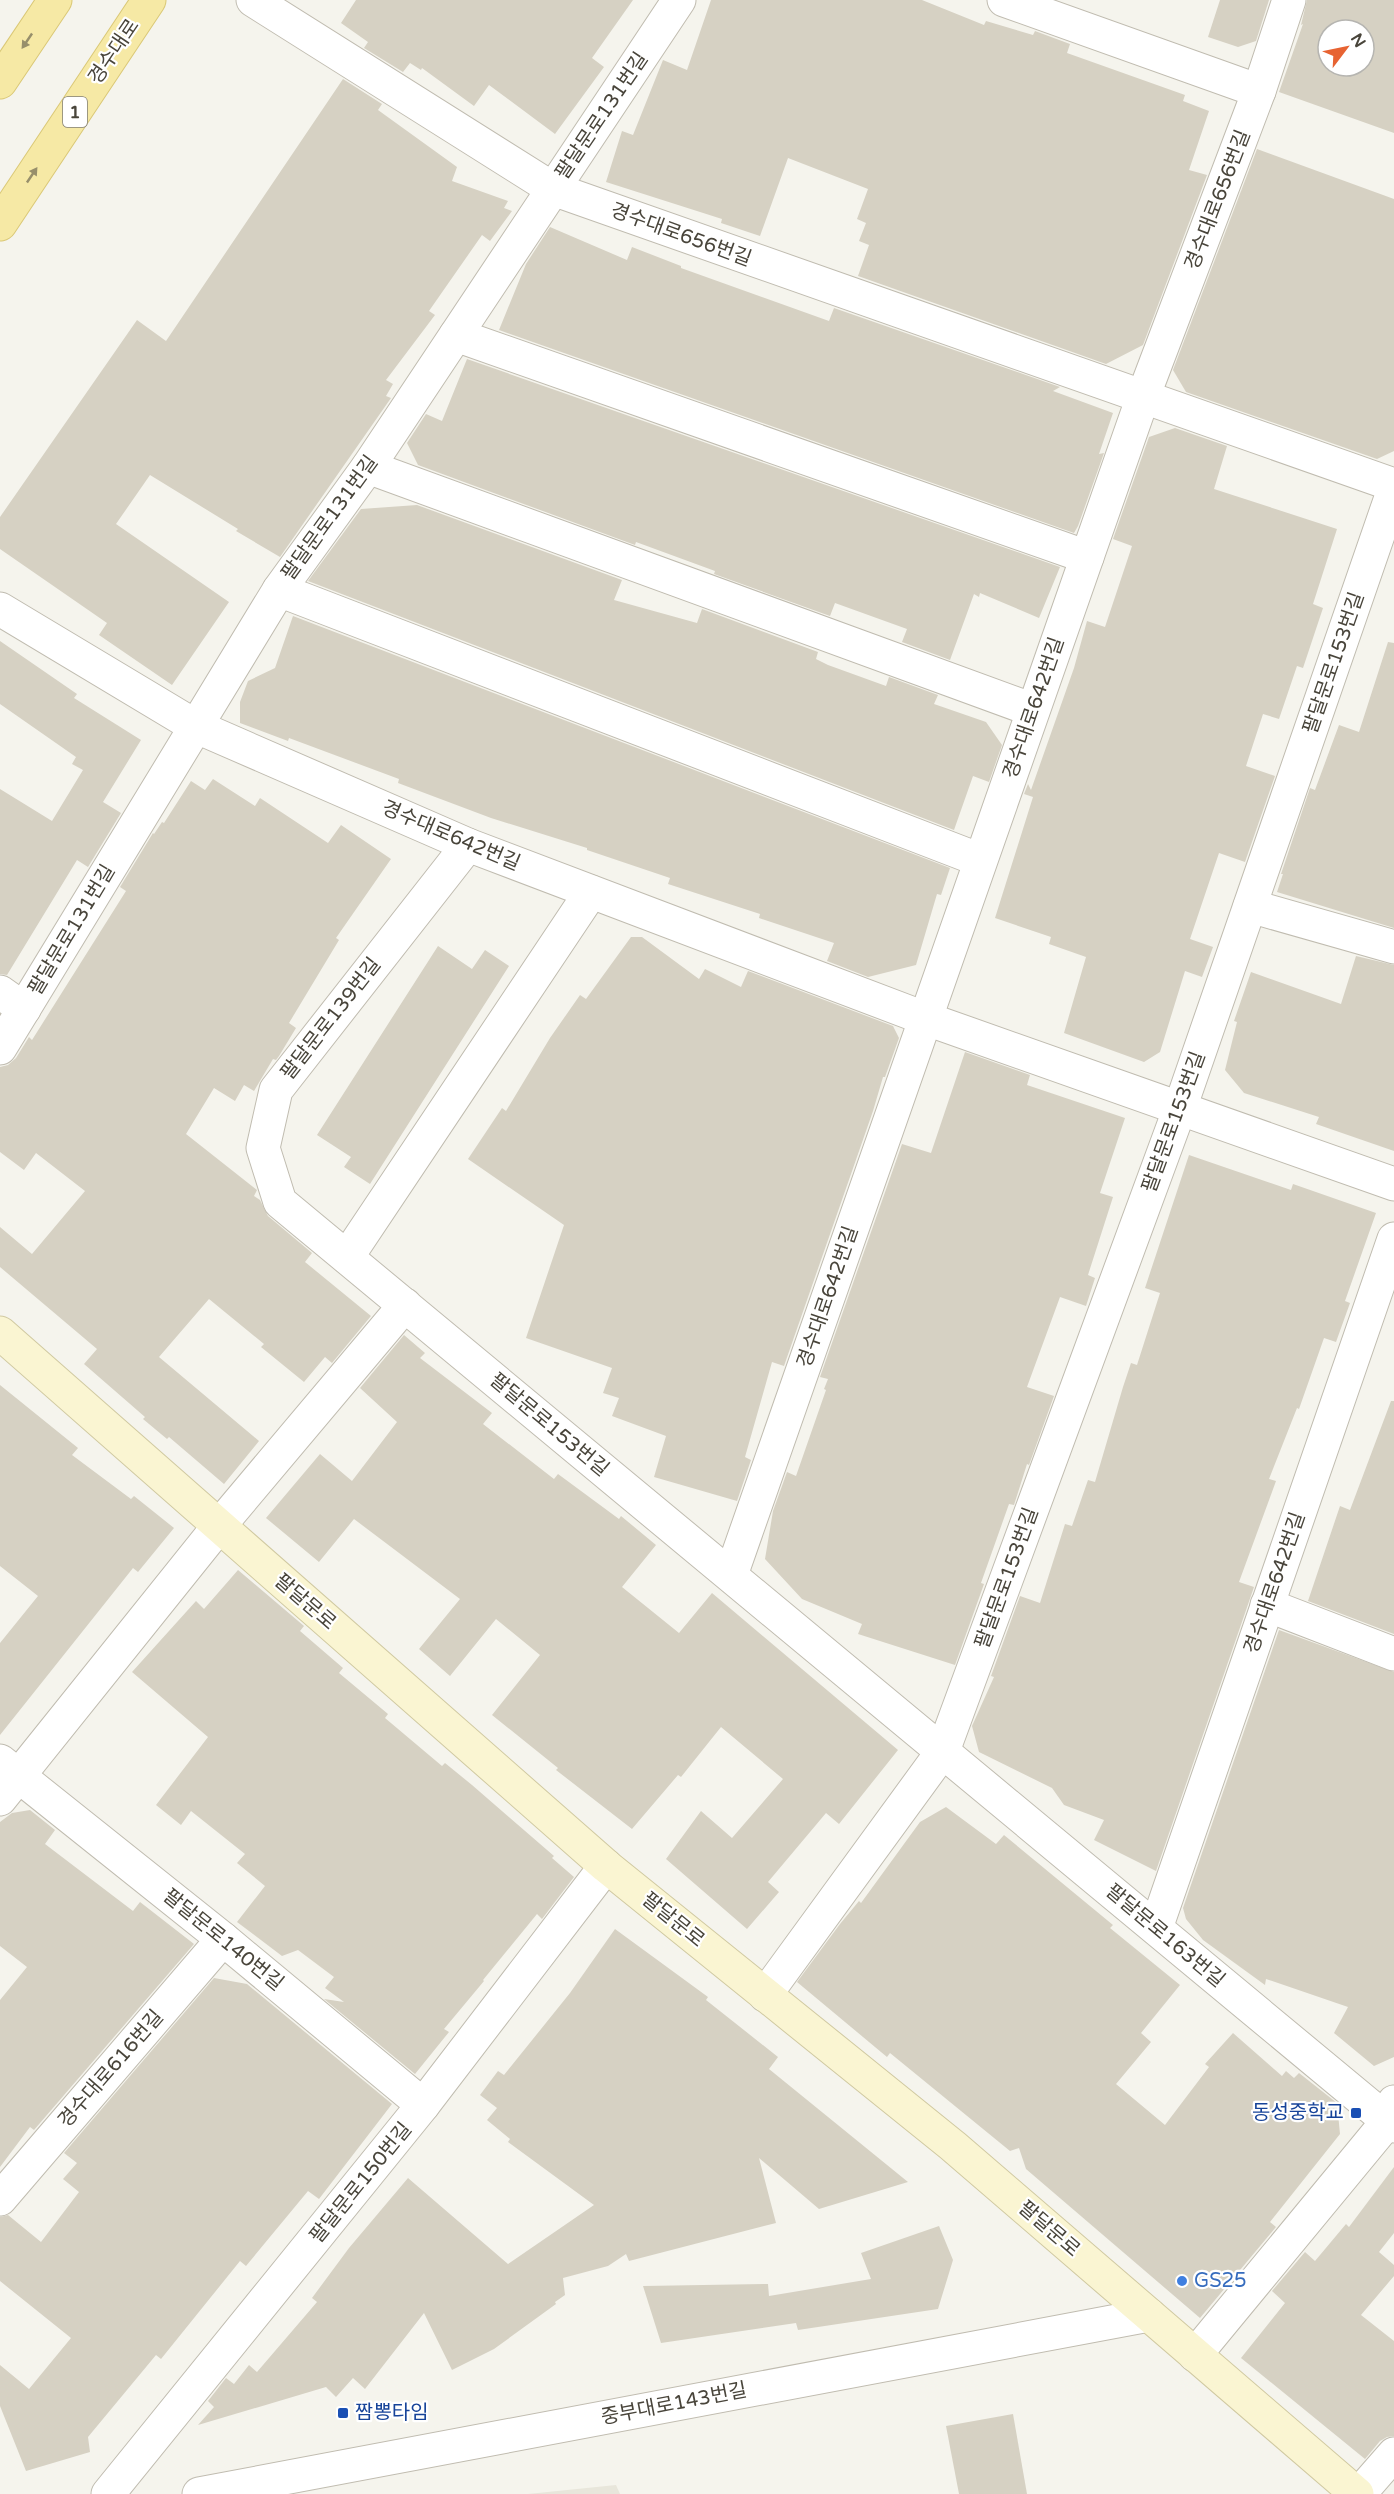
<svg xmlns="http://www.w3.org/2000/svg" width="1394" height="2494" font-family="'Varela Round','Noto Sans KR',sans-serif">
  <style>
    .residential { fill: #e8e6db }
    .building { fill: #d6d1c3; fill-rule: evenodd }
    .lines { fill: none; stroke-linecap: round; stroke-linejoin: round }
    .street-casing { stroke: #c0bcb0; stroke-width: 35 }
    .secondary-casing { stroke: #d0c9a1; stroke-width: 35 }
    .primary-casing { stroke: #dac876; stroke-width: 35 }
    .street { stroke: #fff; stroke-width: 33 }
    .secondary { stroke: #faf5d2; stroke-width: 33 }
    .primary { stroke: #f6e9a5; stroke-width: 33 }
    .oneway { fill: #978f6b }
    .transit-dot { fill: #1a4fb4; stroke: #fff; stroke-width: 2 }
    .shop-dot { fill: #3f7fe0; stroke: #fff; stroke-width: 2 }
    .labels { text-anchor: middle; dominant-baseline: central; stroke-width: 4.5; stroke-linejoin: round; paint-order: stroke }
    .shield { fill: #fff; stroke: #807d76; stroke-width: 1.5 }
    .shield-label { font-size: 18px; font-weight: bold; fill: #49453b }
    .street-label { font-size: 20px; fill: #49453b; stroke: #fff }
    .transit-label { font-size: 20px; fill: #164399; stroke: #fff; text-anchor: end }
    .shop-label { font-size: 20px; fill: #366cbe; stroke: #fff; text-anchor: start }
  </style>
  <rect width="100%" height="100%" fill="#f5f4ed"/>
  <!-- residential -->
  <path class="residential" d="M 616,2485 L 620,2494 L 528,2494 Z"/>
  <!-- building -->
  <g class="building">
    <path d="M 356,0 L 633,0 L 592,58 L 604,67 L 555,134 L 489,85 L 474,106 L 422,68 L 421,70 L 410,63 L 403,72 L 364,48 L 368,42 L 341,23 Z"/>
    <path d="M 711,0 L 922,0 L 984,25 L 986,21 L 1033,35 L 1035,31 L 1070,44 L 1067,53 L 1185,95 L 1183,101 L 1209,111 L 1189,170 L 1207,175 L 1143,345 L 1106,364 L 858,276 L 869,245 L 859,241 L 866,223 L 857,219 L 868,189 L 788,158 L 760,236 L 721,223 L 722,219 L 606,182 L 622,131 L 633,135 L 663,60 L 687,70 Z"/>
    <path d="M 1220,0 L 1269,0 L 1256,41 L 1238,47 L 1208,37 Z"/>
    <path d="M 1307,0 L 1394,0 L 1394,133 L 1279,92 L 1303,24 L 1301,25 ZM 1328,30 L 1364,30 L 1364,66 L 1328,66 Z"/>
    <path d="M 343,79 L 382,104 L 378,110 L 457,167 L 452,181 L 508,201 L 504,208 L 512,211 L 490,241 L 482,235 L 429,311 L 435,315 L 386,380 L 393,384 L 386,396 L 391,398 L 280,557 L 236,531 L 238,529 L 150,475 L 116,524 L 229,602 L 172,685 L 99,635 L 107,623 L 0,549 L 0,517 L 137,320 L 166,341 Z"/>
    <path d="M 1257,149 L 1394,199 L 1394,451 L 1377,459 L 1186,392 L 1173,370 Z"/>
    <path d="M 550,227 L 627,260 L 632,247 L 681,266 L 681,268 L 829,321 L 834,308 L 1060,387 L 1053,391 L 1113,413 L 1099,454 L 1104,453 L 1078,526 L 1074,533 L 499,330 L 526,264 Z"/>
    <path d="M 467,359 L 1060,567 L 1039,618 L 980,593 L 979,597 L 974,594 L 950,660 L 902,642 L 907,629 L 835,603 L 830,616 L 714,574 L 715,571 L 636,542 L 635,545 L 418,465 L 407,443 L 426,414 L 442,421 Z"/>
    <path d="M 1175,428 L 1227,446 L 1214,489 L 1337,529 L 1313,604 L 1323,608 L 1303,668 L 1297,666 L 1279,719 L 1263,714 L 1246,766 L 1275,776 L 1245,862 L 1219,853 L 1190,939 L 1213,947 L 1202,977 L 1185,971 L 1160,1052 L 1144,1062 L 1064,1033 L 1086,957 L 1049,944 L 1051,937 L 995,918 L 1033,797 L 1024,794 L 1028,784 L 1031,790 L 1074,668 L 1087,621 L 1105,627 L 1132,546 L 1113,539 L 1149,437 Z"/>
    <path d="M 417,505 L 622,580 L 614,600 L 697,623 L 702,609 L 818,652 L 816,659 L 828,665 L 886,686 L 889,677 L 938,695 L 934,704 L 986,722 L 1002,745 L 989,782 L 973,776 L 954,830 L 308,581 L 361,509 Z"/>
    <path d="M 293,616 L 950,868 L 941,895 L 937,894 L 916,965 L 868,977 L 827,961 L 834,943 L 759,918 L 760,914 L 668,884 L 670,878 L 587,850 L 587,848 L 491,818 L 398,783 L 399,779 L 289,738 L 288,741 L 240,723 L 240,702 L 248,681 L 275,668 Z"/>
    <path d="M 0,641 L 77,694 L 74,698 L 141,740 L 103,802 L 121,813 L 88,867 L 77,860 L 7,975 L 0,974 L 0,789 L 52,821 L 83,770 L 72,764 L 76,757 L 0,704 Z"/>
    <path d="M 1388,642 L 1394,643 L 1394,928 L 1277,892 L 1283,874 L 1281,874 L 1310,788 L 1315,790 L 1339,725 L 1359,732 Z"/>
    <path d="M 213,779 L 255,806 L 260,798 L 328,843 L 341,825 L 391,859 L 336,938 L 339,940 L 289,1023 L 296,1028 L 279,1056 L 276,1060 L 273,1059 L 254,1091 L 244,1085 L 235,1101 L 214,1088 L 186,1134 L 257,1190 L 254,1196 L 260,1200 L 268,1216 L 312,1253 L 305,1262 L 371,1316 L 332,1363 L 325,1357 L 304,1382 L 261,1347 L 264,1344 L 209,1299 L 159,1357 L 259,1441 L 224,1484 L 169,1437 L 167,1439 L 143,1419 L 145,1417 L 84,1364 L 97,1349 L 0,1267 L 0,1227 L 32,1254 L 85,1191 L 36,1153 L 24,1170 L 0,1152 L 0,1067 L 8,1065 L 16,1058 L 29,1037 L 32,1040 L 126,891 L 120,887 L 153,833 L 154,834 L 162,822 L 164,823 L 191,781 L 205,790 Z"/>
    <path d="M 631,937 L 642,937 L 699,979 L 705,969 L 741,987 L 748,971 L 893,1026 L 899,1038 L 885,1077 L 883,1077 L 873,1111 L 784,1366 L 772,1362 L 745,1457 L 751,1460 L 737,1501 L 654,1477 L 666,1436 L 612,1416 L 619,1398 L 603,1393 L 612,1368 L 526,1338 L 564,1225 L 468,1159 L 502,1108 L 506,1111 L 550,1038 L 580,995 L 586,999 Z"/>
    <path d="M 438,946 L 472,969 L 485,950 L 509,966 L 370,1184 L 344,1167 L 351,1157 L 317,1135 Z"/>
    <path d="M 1356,956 L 1394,965 L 1394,1151 L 1316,1124 L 1319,1117 L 1244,1093 L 1225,1070 L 1237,1022 L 1234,1021 L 1251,972 L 1341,1004 Z"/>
    <path d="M 965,1052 L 1030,1075 L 1027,1085 L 1125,1118 L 1100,1193 L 1113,1197 L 1088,1275 L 1095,1278 L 1086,1306 L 1060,1297 L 1027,1387 L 1054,1396 L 1029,1465 L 1027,1464 L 1014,1505 L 1009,1504 L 981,1583 L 984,1584 L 955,1665 L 858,1634 L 862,1624 L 802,1599 L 765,1559 L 773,1511 L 787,1472 L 796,1476 L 826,1390 L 824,1389 L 828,1379 L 820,1377 L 902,1144 L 931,1153 Z"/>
    <path d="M 1189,1155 L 1291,1190 L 1293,1184 L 1376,1213 L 1345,1301 L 1350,1303 L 1336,1342 L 1324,1338 L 1299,1409 L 1297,1408 L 1269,1479 L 1276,1481 L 1239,1582 L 1254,1587 L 1156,1871 L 1094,1840 L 1104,1820 L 1064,1805 L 1052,1788 L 979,1752 L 972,1726 L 994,1677 L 991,1676 L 1020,1596 L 1040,1603 L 1065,1524 L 1072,1526 L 1088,1480 L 1095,1482 L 1123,1387 L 1131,1363 L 1137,1365 L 1160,1293 L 1145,1288 Z"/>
    <path d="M 404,1335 L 425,1353 L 420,1358 L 492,1413 L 483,1424 L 554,1479 L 558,1474 L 619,1519 L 621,1516 L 656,1545 L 622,1587 L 679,1633 L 712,1593 L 898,1750 L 839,1824 L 826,1813 L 768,1882 L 779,1892 L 747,1929 L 666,1859 L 701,1811 L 732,1838 L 783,1779 L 721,1727 L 681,1777 L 678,1775 L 632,1829 L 556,1770 L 558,1768 L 492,1715 L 540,1655 L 496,1619 L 450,1676 L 419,1649 L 460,1599 L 354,1519 L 319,1562 L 266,1518 L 320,1454 L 352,1481 L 397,1422 L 360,1388 Z"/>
    <path d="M 0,1385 L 78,1448 L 72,1455 L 131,1499 L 134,1496 L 174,1528 L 138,1572 L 133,1568 L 0,1735 L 0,1643 L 38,1596 L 0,1566 Z"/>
    <path d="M 1391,1401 L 1394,1401 L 1394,1634 L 1308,1601 L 1340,1506 L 1350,1510 Z"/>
    <path d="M 238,1570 L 304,1626 L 300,1631 L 343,1668 L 339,1673 L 388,1714 L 385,1718 L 442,1766 L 445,1763 L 472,1785 L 554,1856 L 552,1858 L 574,1877 L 542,1919 L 537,1914 L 483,1980 L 484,1981 L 444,2029 L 449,2032 L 415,2074 L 324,1999 L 344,2002 L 325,1988 L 334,1977 L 298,1950 L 282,1956 L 237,1922 L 265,1886 L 237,1863 L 245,1854 L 191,1811 L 181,1825 L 156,1805 L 208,1737 L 132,1672 L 196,1601 L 204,1609 Z"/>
    <path d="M 1279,1630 L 1394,1672 L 1394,2057 L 1374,2066 L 1334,2033 L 1348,2007 L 1266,1979 L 1265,1985 L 1203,1940 L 1186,1919 L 1183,1908 Z"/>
    <path d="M 946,1807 L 996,1844 L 1004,1835 L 1113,1925 L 1110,1928 L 1180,1985 L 1141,2033 L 1151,2042 L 1116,2084 L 1165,2125 L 1209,2067 L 1205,2064 L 1233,2033 L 1282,2076 L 1286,2071 L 1294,2078 L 1299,2073 L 1337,2103 L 1340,2134 L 1270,2222 L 1276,2227 L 1200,2318 L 1026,2169 L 1019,2148 L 1010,2151 L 890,2053 L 887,2057 L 797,1982 L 840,1924 L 859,1901 L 861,1903 L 920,1822 Z"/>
    <path d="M 30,1810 L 55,1830 L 45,1844 L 133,1911 L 140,1902 L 194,1944 L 34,2130 L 30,2127 L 0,2167 L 0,2000 L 27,1967 L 0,1946 L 0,1822 L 12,1813 Z"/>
    <path d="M 615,1929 L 708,1997 L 706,2000 L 778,2057 L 769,2069 L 908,2182 L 819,2209 L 759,2158 L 776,2223 L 629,2261 L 626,2254 L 608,2266 L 563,2278 L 565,2295 L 555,2302 L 556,2304 L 494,2349 L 452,2370 L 424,2313 L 365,2389 L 353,2378 L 336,2397 L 326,2387 L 198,2425 L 214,2407 L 208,2401 L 226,2378 L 234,2384 L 249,2365 L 257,2372 L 317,2302 L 312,2298 L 349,2248 L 408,2178 L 508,2264 L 594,2205 L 508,2142 L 510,2139 L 487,2120 L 497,2108 L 480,2095 L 498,2071 L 504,2075 L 570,1993 Z"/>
    <path d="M 214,1978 L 247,1984 L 392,2104 L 319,2199 L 308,2191 L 246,2266 L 240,2261 L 161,2359 L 156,2355 L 88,2437 L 90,2452 L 26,2471 L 0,2406 L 0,2365 L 29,2389 L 71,2338 L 0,2281 L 0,2217 L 8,2215 L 41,2242 L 79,2192 L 63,2179 L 77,2163 L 64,2153 Z"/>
    <path d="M 1394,2167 L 1394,2233 L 1379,2252 L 1394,2265 L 1394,2276 L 1361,2315 L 1394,2341 L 1394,2436 L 1387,2437 L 1380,2441 L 1365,2459 L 1241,2358 L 1285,2303 L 1272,2291 L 1305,2252 L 1315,2261 L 1346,2224 L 1349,2227 Z"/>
    <path d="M 939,2226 L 953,2260 L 938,2309 L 798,2330 L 796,2323 L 661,2343 L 643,2286 L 768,2284 L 769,2296 L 871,2279 L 861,2253 Z"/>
    <path d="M 1013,2414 L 1027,2494 L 959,2494 L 946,2426 Z"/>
  </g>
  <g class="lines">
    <defs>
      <g id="street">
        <path d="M 253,0 L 553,189 L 1394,485"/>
        <path d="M 1004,0 L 1259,91"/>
        <path d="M 456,335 L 1087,557"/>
        <path d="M 368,467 L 1033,710"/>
        <path d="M 279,590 L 980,860"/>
        <path d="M 0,609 L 195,726 L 468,845 L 924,1018 L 1394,1184"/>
        <path d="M 468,845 L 276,1090 L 263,1148 L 280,1202 L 1394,2126"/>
        <path d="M 1250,906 L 1394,947"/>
        <path d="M 0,992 L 24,1009"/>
        <path d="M 0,1048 L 279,590 L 368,467 L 679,0"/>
        <path d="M 347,1257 L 591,892"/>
        <path d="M 731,1575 L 1143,397 L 1259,91 L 1289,0"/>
        <path d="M 1267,1605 L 1394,1654"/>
        <path d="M 0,1761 L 223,1939 L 423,2105"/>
        <path d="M 0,1799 L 219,1526 L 405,1305"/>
        <path d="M 1156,1928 L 1394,1239"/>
        <path d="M 765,1995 L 943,1751 L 1180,1108 L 1394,489"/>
        <path d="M 0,2199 L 223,1939"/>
        <path d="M 1195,2355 L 1388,2121 L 1394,2102"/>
        <path d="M 108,2494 L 423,2105 L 606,1866"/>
        <path d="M 199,2494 L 1149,2315"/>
        <path d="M 1359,2494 L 1394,2454"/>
      </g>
      <path id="secondary" d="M 0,1333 L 606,1866 L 953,2146 L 1357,2494"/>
      <g id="primary">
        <path d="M 0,82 L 55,0"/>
        <path d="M 0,224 L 149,0"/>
      </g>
    </defs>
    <!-- street casing -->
    <use href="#street" class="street-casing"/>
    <!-- secondary casing -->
    <use href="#secondary" class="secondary-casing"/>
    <!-- primary casing -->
    <use href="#primary" class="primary-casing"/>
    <!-- street -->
    <use href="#street" class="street"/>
    <!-- secondary -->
    <use href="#secondary" class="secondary"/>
    <!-- primary -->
    <use href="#primary" class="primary"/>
  </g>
  <!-- one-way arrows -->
  <defs><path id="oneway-solid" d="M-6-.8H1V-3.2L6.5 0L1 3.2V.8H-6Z" transform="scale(1.5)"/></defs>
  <g class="oneway">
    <use href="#oneway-solid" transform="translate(27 41) rotate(124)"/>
    <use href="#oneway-solid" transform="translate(32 175) rotate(-56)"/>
  </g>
  <!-- markers -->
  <g class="transit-dot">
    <rect x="1350" y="2107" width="12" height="12" rx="3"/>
    <rect x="337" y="2407" width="12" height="12" rx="3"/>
  </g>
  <circle class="shop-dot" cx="1182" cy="2281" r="6"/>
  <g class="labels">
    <!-- shield labels -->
    <rect class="shield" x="63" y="97" width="24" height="30" rx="4.5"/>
    <g class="shield-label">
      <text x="75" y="112">1</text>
    </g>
    <!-- street labels -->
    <g class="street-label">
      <text transform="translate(114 52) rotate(-56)">경수대로</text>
      <text transform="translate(602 116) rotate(-56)">팔달문로131번길</text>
      <text transform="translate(1218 200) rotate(-69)">경수대로656번길</text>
      <text transform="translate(681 235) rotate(20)">경수대로656번길</text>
      <text transform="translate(330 518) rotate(-54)">팔달문로131번길</text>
      <text transform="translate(1334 663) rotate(-71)">팔달문로153번길</text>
      <text transform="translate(1034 708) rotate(-71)">경수대로642번길</text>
      <text transform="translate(451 836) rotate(23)">경수대로642번길</text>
      <text transform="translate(72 930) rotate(-59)">팔달문로131번길</text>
      <text transform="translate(331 1019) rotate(-52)">팔달문로139번길</text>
      <text transform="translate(1174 1122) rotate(-70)">팔달문로153번길</text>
      <text transform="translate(828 1297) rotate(-71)">경수대로642번길</text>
      <text transform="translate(549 1425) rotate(40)">팔달문로153번길</text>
      <text transform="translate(1007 1578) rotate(-70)">팔달문로153번길</text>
      <text transform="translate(1275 1583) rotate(-71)">경수대로642번길</text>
      <text transform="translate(305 1602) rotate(41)">팔달문로</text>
      <text transform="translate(673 1920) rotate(39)">팔달문로</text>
      <text transform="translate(1165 1936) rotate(40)">팔달문로163번길</text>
      <text transform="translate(223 1940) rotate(39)">팔달문로140번길</text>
      <text transform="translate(111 2069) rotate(-49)">경수대로616번길</text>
      <text transform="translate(361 2183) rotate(-51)">팔달문로150번길</text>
      <text transform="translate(1049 2229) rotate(41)">팔달문로</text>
      <text transform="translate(674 2404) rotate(-11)">중부대로143번길</text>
    </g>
    <!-- transit labels -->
    <g class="transit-label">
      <text x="1344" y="2113">동성중학교</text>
      <text x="355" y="2413" text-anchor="start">짬뽕타임</text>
    </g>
    <!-- shop labels -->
    <g class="shop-label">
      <text x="1194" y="2281">GS25</text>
    </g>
  </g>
  <!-- north arrow -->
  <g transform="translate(1346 48) rotate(58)"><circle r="28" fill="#ffffff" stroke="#b6b5b1" stroke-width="1.5"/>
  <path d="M0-4.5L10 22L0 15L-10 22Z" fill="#e76332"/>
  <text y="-9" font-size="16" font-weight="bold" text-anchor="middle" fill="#49453b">N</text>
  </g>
</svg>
